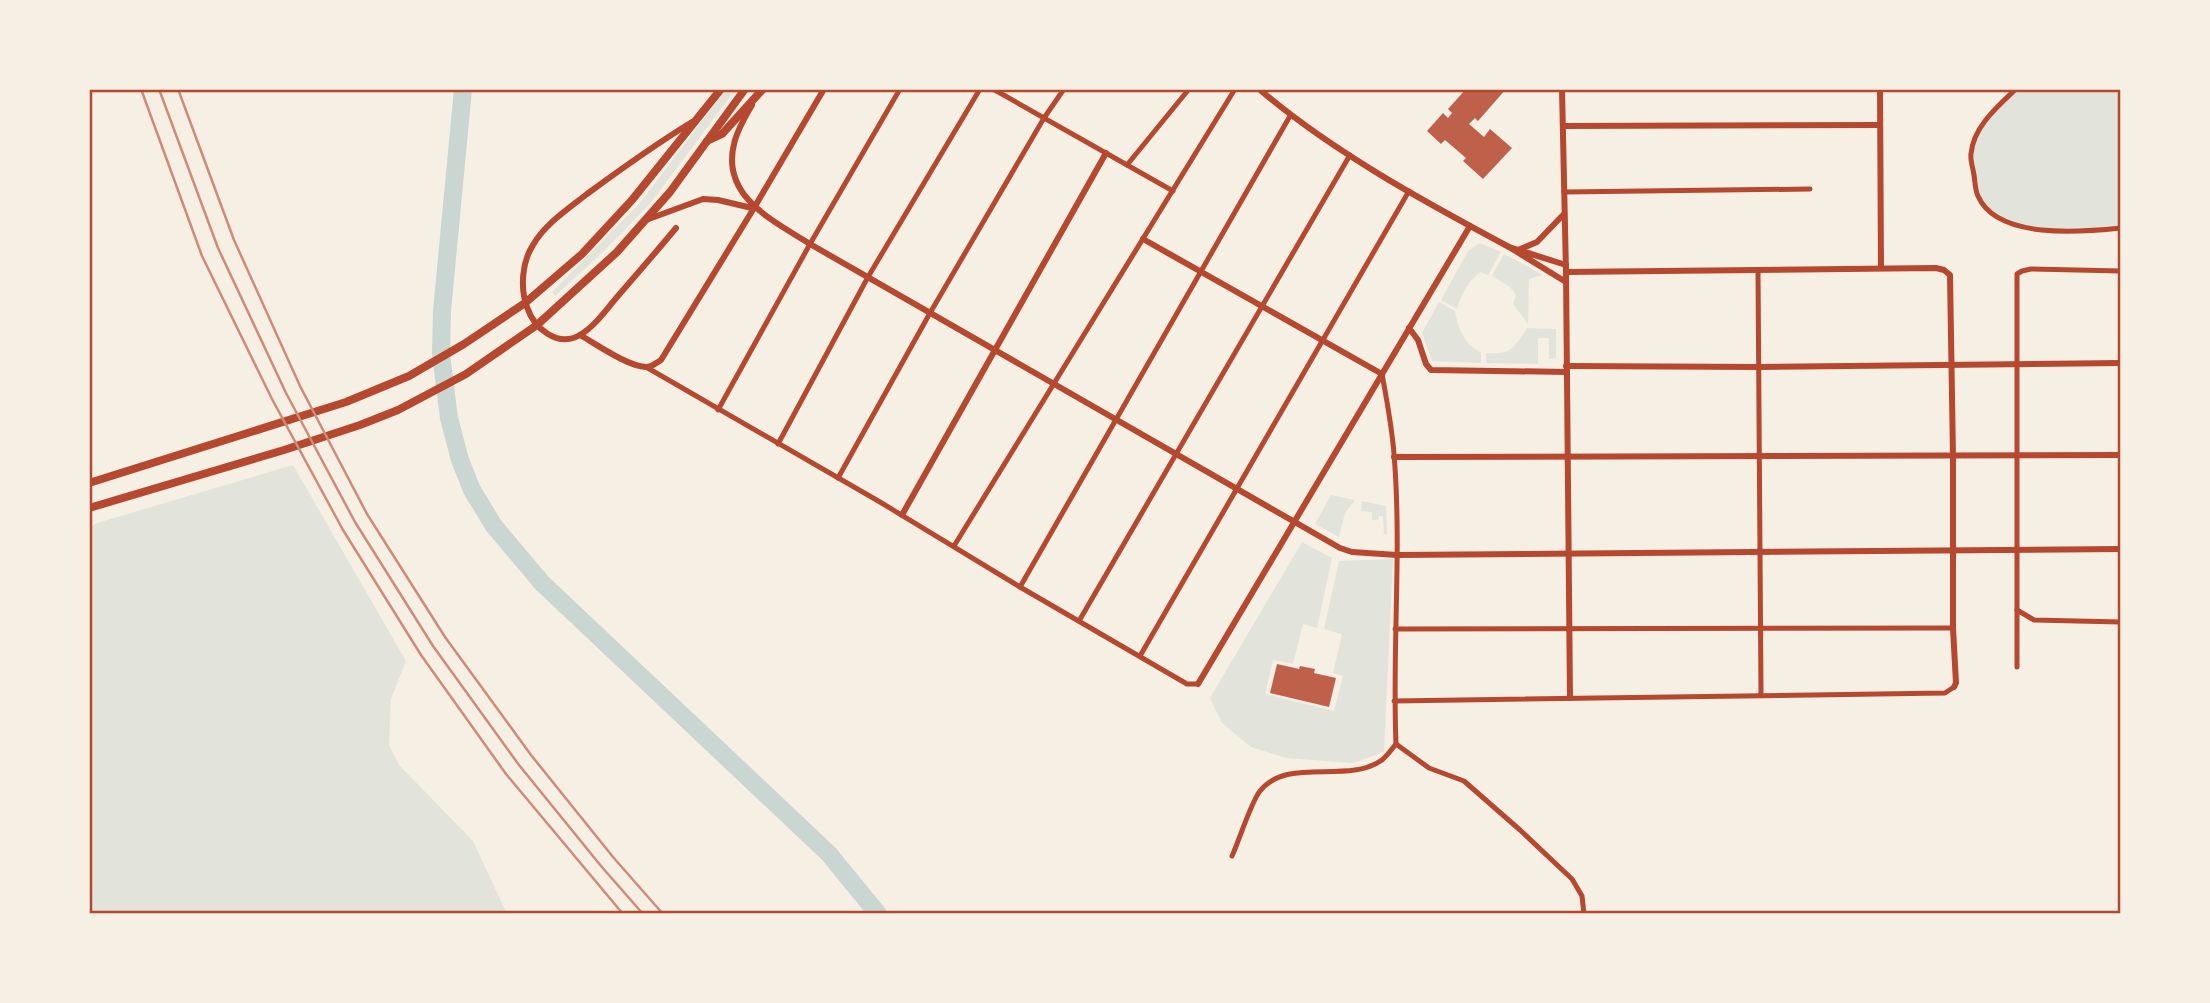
<svg xmlns="http://www.w3.org/2000/svg" width="2210" height="1003" font-family="Manrope,sans-serif">
  <style>
    .green { fill: #e2e4dc }
    .lines { fill: none; stroke-linecap: round; stroke-linejoin: round }
    .river { stroke: #c9d6d2; stroke-width: 18 }
    .building { fill: #bf614a }
    .minor { stroke: #b5482f; stroke-width: 5 }
    .tertiary { stroke: #b5482f; stroke-width: 6 }
    .primary { stroke: #b5482f; stroke-width: 8 }
    .rail { stroke: #cf8b77; stroke-width: 2.5 }
    .neatline { fill: none; stroke: #b5482f; stroke-width: 2.5 }
  </style>
  <rect width="100%" height="100%" fill="#f6efe4"/>
  <!-- green -->
  <g class="green">
    <path d="M 726,89 L 736,89 L 652,201 L 606,249 L 555,296 L 552,292 L 640,203 Z"/>
    <path d="M 2016,89 L 2121,89 L 2121,228 L 2087,232 L 2016,226 L 1992,214 L 1978,196 L 1971,154 L 1978,132 Z"/>
    <path d="M 1480,243 L 1501,252 L 1488,275 L 1481,272 C 1468,280 1461,295 1457,309 L 1441,300 L 1468,251 Z"/>
    <path d="M 1504,254 L 1543,275 L 1529,279 L 1528,324 L 1513,304 L 1516,295 L 1510,287 L 1492,276 Z"/>
    <path d="M 1439,302 L 1455,311 C 1458,328 1464,345 1481,352 L 1481,363 L 1432,361 L 1422,333 Z"/>
    <path d="M 1527,328 L 1556,329 L 1556,358 L 1549,359 L 1549,338 L 1538,338 L 1538,364 L 1486,363 L 1486,353 C 1511,355 1514,348 1527,328 Z"/>
    <path d="M 293,465 L 406,661 L 391,699 L 389,745 L 399,765 L 473,841 L 507,914 L 89,914 L 89,528 L 97,523 Z"/>
    <path d="M 1331,495 L 1355,500 L 1345,513 L 1339,537 L 1315,524 Z"/>
    <path d="M 1362,501 L 1386,506 L 1387,535 L 1384,534 L 1383,516 L 1379,516 L 1378,520 L 1372,520 L 1372,512 L 1361,511 Z"/>
    <path d="M 1302,542 L 1332,558 L 1317,628 L 1303,624 L 1293,664 L 1273,660 L 1265,694 L 1334,711 L 1343,676 L 1333,673 L 1342,634 L 1324,629 L 1339,561 L 1393,559 L 1384,752 L 1353,763 L 1286,758 L 1251,747 L 1222,723 L 1210,698 Z"/>
  </g>
  <g class="lines">
    <!-- river -->
    <path class="river" d="M 463,89 L 442,311 L 441,354 L 449,418 L 460,460 L 472,490 L 494,526 L 542,583 L 829,854 L 878,914"/>
  </g>
  <!-- building -->
  <g class="building">
    <path d="M 1466,89 L 1506,89 L 1478,121 L 1475,118 L 1469,124 L 1484,137 L 1490,129 L 1512,148 L 1483,179 L 1463,161 L 1466,158 L 1445,140 L 1441,144 L 1427,131 L 1443,113 L 1448,118 L 1452,113 L 1448,109 Z"/>
    <path d="M 1277,664 L 1299,669 L 1300,666 L 1315,669 L 1314,673 L 1336,678 L 1329,707 L 1270,693 Z"/>
  </g>
  <g class="lines">
    <!-- minor -->
    <g class="minor">
      <path d="M 993,89 L 1173,191"/>
      <path d="M 2016,89 C 1998,106 1973,127 1971,154 C 1970,160 1973,168 1974,175 C 1975,181 1975,190 1978,196 C 1997,240 2082,232 2121,228"/>
      <path d="M 1127,165 L 1189,89"/>
      <path d="M 1564,192 L 1810,189"/>
      <path d="M 1758,270 L 1761,694"/>
      <path d="M 646,367 L 880,502 L 1020,587 L 1187,684 L 1198,684"/>
      <path d="M 718,410 L 810,244 L 900,89"/>
      <path d="M 778,444 L 868,277 L 980,89"/>
      <path d="M 838,478 L 930,313 L 1044,118 L 1064,89"/>
      <path d="M 954,546 L 1235,89"/>
      <path d="M 1020,587 L 1290,116"/>
      <path d="M 2017,610 L 2034,620 L 2121,622"/>
      <path d="M 1079,621 L 1350,155"/>
      <path d="M 1395,629 L 1953,628"/>
      <path d="M 1140,656 L 1409,191"/>
      <path d="M 2017,667 L 2017,274 L 2022,271 L 2031,269 L 2121,271"/>
      <path d="M 1394,701 L 1945,693 L 1954,687"/>
      <path d="M 1396,744 L 1429,768 L 1464,781 L 1520,830 L 1572,879 L 1582,896 L 1584,914"/>
      <path d="M 1232,856 C 1239,841 1251,802 1260,791 C 1288,756 1347,785 1382,760 C 1387,756 1392,749 1396,744 C 1392,647 1402,550 1394,454 C 1392,427 1387,401 1382,374"/>
    </g>
    <!-- tertiary -->
    <g class="tertiary">
      <path d="M 1259,89 C 1331,151 1425,202 1509,247"/>
      <path d="M 1562,89 L 1566,272 L 1570,698"/>
      <path d="M 1880,89 L 1881,268"/>
      <path d="M 752,105 C 745,117 737,130 734,144 C 721,197 774,221 810,244 L 1340,548 L 1352,552 L 1397,555 L 2121,549"/>
      <path d="M 1563,126 L 1880,125"/>
      <path d="M 646,220 L 703,199 L 718,200 L 752,208"/>
      <path d="M 676,228 C 657,251 637,274 617,297 C 606,310 595,326 580,335 C 557,348 534,328 527,307 C 520,288 522,262 533,245 C 545,224 568,209 587,194 C 621,169 656,144 692,122"/>
      <path d="M 1143,239 L 1382,374"/>
      <path d="M 1518,250 L 1537,242 L 1564,214"/>
      <path d="M 1566,265 L 1509,247 L 1566,282"/>
      <path d="M 1566,272 L 1936,268 L 1944,270 L 1950,275 L 1953,457 L 1953,628 L 1956,683 L 1954,687"/>
      <path d="M 1409,328 L 1418,340 L 1426,364 L 1431,370 L 1567,372"/>
      <path d="M 580,335 C 596,344 627,366 646,367 C 652,367 656,363 661,360 L 754,208 L 824,89"/>
      <path d="M 1566,366 L 1759,367 L 2121,363"/>
      <path d="M 1394,457 L 2121,455"/>
      <path d="M 902,515 L 1106,153"/>
      <path d="M 1198,684 L 1470,226"/>
    </g>
    <!-- primary -->
    <g class="primary">
      <path d="M 707,141 L 722,134 L 763,89"/>
      <path d="M 89,483 L 346,402 L 409,376 L 464,344 L 525,303 L 582,254 L 632,200 L 721,89"/>
      <path d="M 89,508 L 284,450 L 360,425 L 398,410 L 466,374 L 537,325 L 617,252 L 670,192 L 745,89"/>
    </g>
    <!-- rail -->
    <g class="rail">
      <path d="M 141,89 L 202,256 L 272,399 L 343,530 L 421,655 L 506,774 L 623,914"/>
      <path d="M 159,89 L 218,248 L 286,393 L 355,522 L 433,646 L 519,765 L 601,866 L 643,914"/>
      <path d="M 178,89 L 234,240 L 300,386 L 367,514 L 445,637 L 531,755 L 613,857 L 663,914"/>
    </g>
  </g>
  <!-- border -->
  <rect width="2210" height="1003" fill="none" stroke="#f6efe4" stroke-width="182"/>
  <rect x="91" y="91" width="2028" height="821" class="neatline"/>
</svg>
